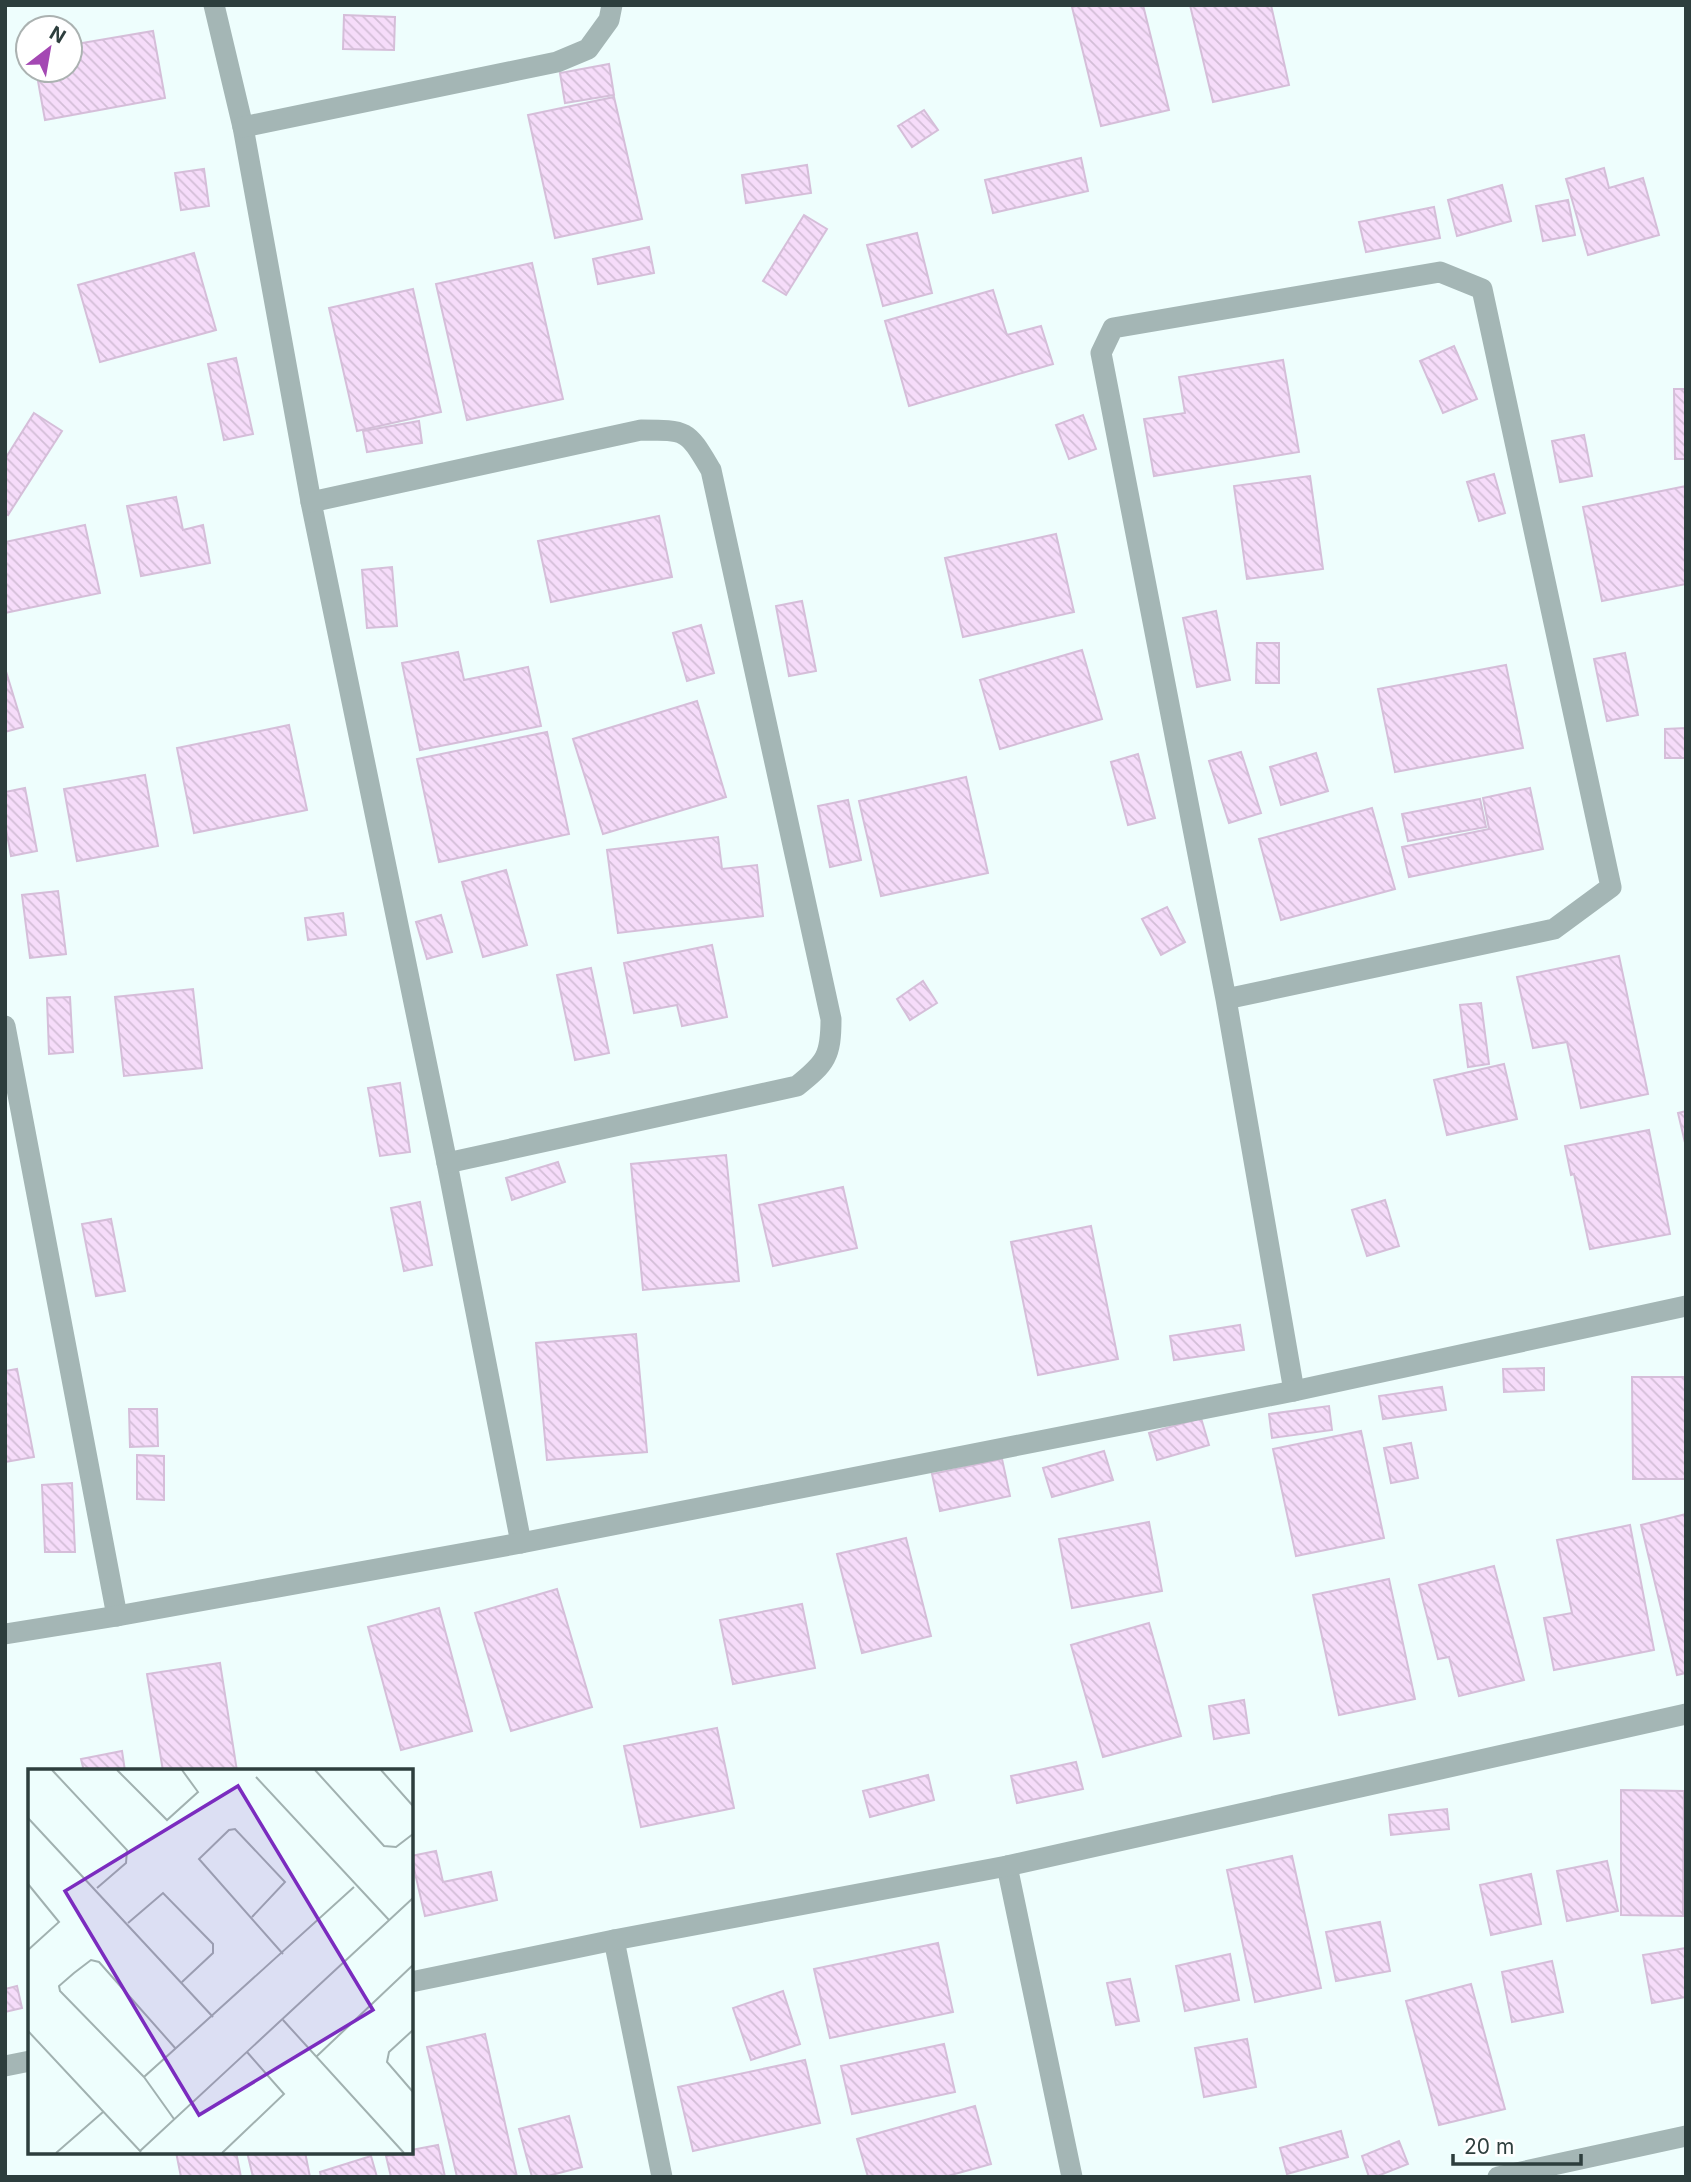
<svg xmlns="http://www.w3.org/2000/svg" width="1691" height="2182" font-family="Inter,sans-serif">
  <style>
    .building { fill: url(#building-back-hatch); stroke: #d5bed9; stroke-width: 2 }
    .lines { fill: none; stroke-linecap: round; stroke-linejoin: round }
    .minor { stroke: #a4b6b5; stroke-width: 21 }
    .inset-road { fill: none; stroke: #a1b1b0; stroke-width: 2 }
    .view { fill: #7b2cbf; fill-opacity: 0.15; stroke: #7b2cbf; stroke-width: 3.5 }
    .inset-edge { fill: none; stroke: #2d3e3d; stroke-width: 3.5 }
  </style>
  <defs>
    <pattern id="building-back-hatch" width="6" height="6" patternUnits="userSpaceOnUse" patternTransform="scale(1.75)"><rect width="6" height="6" fill="#f6dcfa"/><path d="M-1 5l2 2M0 0l6 6M5-1l2 2" fill="none" stroke="#d3bed7"/></pattern>
  </defs>
  <rect width="100%" height="100%" fill="#eefefd"/>
  <!-- building -->
  <g class="building">
    <path d="M 1080,5 L 1143,5 L 1169,110 L 1101,126 L 1072,7 Z"/>
    <path d="M 1190,5 L 1271,5 L 1289,85 L 1213,102 Z"/>
    <path d="M 344,15 L 395,17 L 394,50 L 343,49 Z"/>
    <path d="M 153,31 L 165,98 L 45,120 L 36,70 L 70,70 L 70,45 Z"/>
    <path d="M 609,64 L 614,95 L 565,103 L 560,73 Z"/>
    <path d="M 614,97 L 642,219 L 555,238 L 528,115 Z"/>
    <path d="M 924,110 L 938,130 L 912,147 L 898,126 Z"/>
    <path d="M 1081,158 L 1088,191 L 993,213 L 985,180 Z"/>
    <path d="M 807,165 L 811,193 L 746,203 L 742,175 Z"/>
    <path d="M 1604,168 L 1609,188 L 1643,178 L 1659,235 L 1588,255 L 1566,179 Z"/>
    <path d="M 204,169 L 209,206 L 181,210 L 175,173 Z"/>
    <path d="M 1502,185 L 1511,221 L 1457,236 L 1448,200 Z"/>
    <path d="M 1568,200 L 1575,235 L 1543,241 L 1536,206 Z"/>
    <path d="M 1434,207 L 1440,238 L 1366,252 L 1359,222 Z"/>
    <path d="M 804,215 L 827,229 L 786,295 L 763,281 Z"/>
    <path d="M 917,233 L 932,293 L 883,306 L 867,245 Z"/>
    <path d="M 649,247 L 654,273 L 598,284 L 593,259 Z"/>
    <path d="M 194,253 L 216,330 L 100,362 L 78,285 Z"/>
    <path d="M 532,263 L 563,399 L 467,420 L 436,284 Z"/>
    <path d="M 413,289 L 441,412 L 357,431 L 329,308 Z"/>
    <path d="M 993,290 L 1007,335 L 1041,326 L 1053,364 L 909,406 L 885,321 Z"/>
    <path d="M 1454,346 L 1477,399 L 1443,413 L 1420,361 Z"/>
    <path d="M 236,358 L 253,434 L 224,440 L 208,364 Z"/>
    <path d="M 1283,360 L 1299,452 L 1154,476 L 1144,419 L 1185,413 L 1179,377 Z"/>
    <path d="M 1674,389 L 1686,389 L 1686,459 L 1675,459 Z"/>
    <path d="M 34,413 L 62,431 L 8,515 L 5,513 L 5,459 Z"/>
    <path d="M 1083,415 L 1096,449 L 1069,459 L 1056,425 Z"/>
    <path d="M 419,421 L 422,443 L 367,452 L 363,431 Z"/>
    <path d="M 1584,435 L 1592,476 L 1560,482 L 1552,441 Z"/>
    <path d="M 1494,474 L 1505,513 L 1479,521 L 1467,482 Z"/>
    <path d="M 1310,476 L 1323,569 L 1247,579 L 1234,486 Z"/>
    <path d="M 1686,486 L 1686,584 L 1602,601 L 1583,507 Z"/>
    <path d="M 176,497 L 183,530 L 203,525 L 210,563 L 141,576 L 127,506 Z"/>
    <path d="M 659,516 L 672,577 L 551,602 L 538,541 Z"/>
    <path d="M 85,525 L 100,593 L 5,613 L 5,542 Z"/>
    <path d="M 1056,534 L 1074,612 L 963,637 L 945,558 Z"/>
    <path d="M 392,567 L 397,626 L 367,628 L 362,570 Z"/>
    <path d="M 802,601 L 816,671 L 789,676 L 776,606 Z"/>
    <path d="M 1216,611 L 1230,680 L 1197,687 L 1183,618 Z"/>
    <path d="M 701,625 L 714,673 L 687,681 L 673,633 Z"/>
    <path d="M 1257,643 L 1279,643 L 1279,683 L 1256,683 Z"/>
    <path d="M 1082,650 L 1102,719 L 1000,749 L 980,680 Z"/>
    <path d="M 458,652 L 464,680 L 528,667 L 541,726 L 420,750 L 402,663 Z"/>
    <path d="M 1625,653 L 1638,715 L 1607,721 L 1594,659 Z"/>
    <path d="M 1506,665 L 1523,748 L 1395,772 L 1378,689 Z"/>
    <path d="M 5,668 L 23,727 L 5,732 Z"/>
    <path d="M 697,701 L 726,797 L 603,834 L 573,739 Z"/>
    <path d="M 289,725 L 307,810 L 194,833 L 177,748 Z"/>
    <path d="M 1686,728 L 1686,758 L 1665,758 L 1665,729 Z"/>
    <path d="M 547,732 L 569,834 L 439,862 L 417,759 Z"/>
    <path d="M 1241,752 L 1261,813 L 1229,823 L 1209,761 Z"/>
    <path d="M 1316,753 L 1328,791 L 1281,805 L 1270,767 Z"/>
    <path d="M 1138,754 L 1155,818 L 1128,825 L 1111,762 Z"/>
    <path d="M 145,775 L 158,846 L 77,861 L 64,789 Z"/>
    <path d="M 966,777 L 988,873 L 881,896 L 859,801 Z"/>
    <path d="M 25,788 L 37,851 L 11,856 L 5,824 L 5,792 Z"/>
    <path d="M 1530,788 L 1543,849 L 1409,877 L 1402,847 L 1489,829 L 1483,798 Z"/>
    <path d="M 1480,799 L 1486,827 L 1408,841 L 1402,814 Z"/>
    <path d="M 848,800 L 861,860 L 830,867 L 818,806 Z"/>
    <path d="M 1372,808 L 1395,889 L 1281,920 L 1259,839 Z"/>
    <path d="M 718,837 L 722,869 L 757,865 L 763,916 L 618,933 L 607,850 Z"/>
    <path d="M 506,870 L 527,945 L 483,957 L 462,882 Z"/>
    <path d="M 58,891 L 66,954 L 30,958 L 22,895 Z"/>
    <path d="M 1167,907 L 1185,942 L 1161,955 L 1142,919 Z"/>
    <path d="M 343,913 L 346,935 L 308,940 L 305,918 Z"/>
    <path d="M 441,915 L 452,952 L 427,959 L 416,922 Z"/>
    <path d="M 712,945 L 727,1017 L 682,1026 L 677,1005 L 634,1013 L 624,963 Z"/>
    <path d="M 1619,956 L 1648,1094 L 1581,1108 L 1567,1042 L 1533,1048 L 1517,977 Z"/>
    <path d="M 591,968 L 609,1053 L 575,1060 L 557,975 Z"/>
    <path d="M 923,981 L 937,1003 L 910,1020 L 897,999 Z"/>
    <path d="M 193,989 L 202,1068 L 124,1076 L 115,997 Z"/>
    <path d="M 70,997 L 73,1052 L 49,1054 L 47,998 Z"/>
    <path d="M 1481,1003 L 1489,1064 L 1468,1067 L 1460,1005 Z"/>
    <path d="M 1504,1064 L 1517,1119 L 1447,1135 L 1434,1080 Z"/>
    <path d="M 400,1083 L 410,1152 L 380,1156 L 368,1088 Z"/>
    <path d="M 1686,1111 L 1686,1147 L 1678,1113 Z"/>
    <path d="M 1649,1130 L 1670,1234 L 1590,1249 L 1574,1174 L 1571,1175 L 1565,1146 Z"/>
    <path d="M 726,1155 L 739,1281 L 643,1290 L 631,1164 Z"/>
    <path d="M 558,1162 L 565,1182 L 512,1200 L 506,1178 Z"/>
    <path d="M 843,1187 L 857,1248 L 773,1266 L 759,1205 Z"/>
    <path d="M 1385,1200 L 1399,1246 L 1367,1256 L 1352,1210 Z"/>
    <path d="M 420,1202 L 432,1265 L 404,1271 L 391,1208 Z"/>
    <path d="M 111,1219 L 125,1291 L 96,1296 L 82,1224 Z"/>
    <path d="M 1091,1226 L 1118,1359 L 1038,1375 L 1011,1242 Z"/>
    <path d="M 1240,1325 L 1244,1350 L 1174,1360 L 1170,1336 Z"/>
    <path d="M 636,1334 L 647,1452 L 547,1460 L 536,1343 Z"/>
    <path d="M 1544,1368 L 1544,1390 L 1504,1392 L 1503,1369 Z"/>
    <path d="M 17,1369 L 34,1457 L 5,1462 L 5,1371 Z"/>
    <path d="M 1632,1377 L 1686,1377 L 1686,1479 L 1633,1479 Z"/>
    <path d="M 1442,1387 L 1446,1410 L 1383,1419 L 1379,1396 Z"/>
    <path d="M 1329,1406 L 1332,1430 L 1272,1438 L 1269,1414 Z"/>
    <path d="M 129,1409 L 157,1409 L 158,1446 L 130,1447 Z"/>
    <path d="M 1201,1418 L 1209,1445 L 1157,1460 L 1149,1433 Z"/>
    <path d="M 1361,1431 L 1384,1538 L 1296,1556 L 1273,1449 Z"/>
    <path d="M 1411,1443 L 1418,1478 L 1391,1483 L 1384,1448 Z"/>
    <path d="M 1104,1451 L 1113,1480 L 1052,1497 L 1043,1468 Z"/>
    <path d="M 137,1455 L 164,1456 L 164,1500 L 137,1499 Z"/>
    <path d="M 1002,1459 L 1010,1496 L 940,1511 L 932,1474 Z"/>
    <path d="M 72,1483 L 75,1552 L 45,1552 L 42,1485 Z"/>
    <path d="M 1686,1514 L 1686,1673 L 1677,1675 L 1641,1525 Z"/>
    <path d="M 1149,1522 L 1162,1591 L 1072,1608 L 1059,1539 Z"/>
    <path d="M 1630,1525 L 1654,1650 L 1554,1670 L 1544,1618 L 1572,1613 L 1557,1540 Z"/>
    <path d="M 906,1538 L 931,1636 L 862,1653 L 837,1554 Z"/>
    <path d="M 1494,1566 L 1524,1680 L 1459,1696 L 1449,1657 L 1438,1659 L 1419,1585 Z"/>
    <path d="M 1389,1579 L 1415,1699 L 1339,1715 L 1313,1595 Z"/>
    <path d="M 557,1589 L 592,1707 L 511,1731 L 475,1613 Z"/>
    <path d="M 802,1604 L 815,1668 L 733,1684 L 720,1620 Z"/>
    <path d="M 439,1608 L 472,1731 L 401,1750 L 368,1627 Z"/>
    <path d="M 1149,1623 L 1181,1736 L 1103,1757 L 1071,1645 Z"/>
    <path d="M 220,1663 L 237,1771 L 163,1771 L 147,1674 Z"/>
    <path d="M 1244,1700 L 1249,1733 L 1214,1739 L 1209,1706 Z"/>
    <path d="M 717,1728 L 734,1808 L 641,1827 L 624,1746 Z"/>
    <path d="M 122,1751 L 125,1771 L 84,1771 L 81,1759 Z"/>
    <path d="M 1076,1762 L 1083,1789 L 1017,1803 L 1011,1776 Z"/>
    <path d="M 928,1775 L 934,1800 L 870,1817 L 863,1791 Z"/>
    <path d="M 1621,1790 L 1684,1791 L 1683,1916 L 1621,1915 Z"/>
    <path d="M 1447,1809 L 1449,1829 L 1391,1835 L 1389,1815 Z"/>
    <path d="M 436,1851 L 443,1882 L 491,1872 L 497,1900 L 425,1916 L 411,1856 Z"/>
    <path d="M 1292,1856 L 1321,1988 L 1255,2002 L 1227,1870 Z"/>
    <path d="M 1607,1861 L 1618,1911 L 1567,1921 L 1557,1871 Z"/>
    <path d="M 1531,1874 L 1541,1924 L 1491,1935 L 1480,1885 Z"/>
    <path d="M 1380,1922 L 1390,1971 L 1336,1981 L 1326,1932 Z"/>
    <path d="M 938,1943 L 953,2012 L 830,2038 L 814,1969 Z"/>
    <path d="M 1686,1948 L 1686,1997 L 1652,2003 L 1643,1955 Z"/>
    <path d="M 1230,1954 L 1239,2000 L 1185,2011 L 1176,1966 Z"/>
    <path d="M 1552,1961 L 1563,2012 L 1512,2022 L 1502,1972 Z"/>
    <path d="M 1130,1979 L 1139,2021 L 1116,2025 L 1107,1983 Z"/>
    <path d="M 1471,1984 L 1505,2109 L 1439,2125 L 1406,2001 Z"/>
    <path d="M 17,1986 L 22,2008 L 5,2012 L 5,1989 Z"/>
    <path d="M 783,1991 L 800,2044 L 751,2060 L 733,2008 Z"/>
    <path d="M 485,2034 L 517,2177 L 457,2177 L 427,2047 Z"/>
    <path d="M 1247,2039 L 1256,2087 L 1204,2097 L 1195,2048 Z"/>
    <path d="M 944,2044 L 955,2092 L 852,2114 L 841,2066 Z"/>
    <path d="M 805,2060 L 820,2123 L 693,2151 L 678,2087 Z"/>
    <path d="M 975,2106 L 991,2164 L 944,2177 L 868,2177 L 857,2139 Z"/>
    <path d="M 569,2116 L 582,2167 L 544,2177 L 532,2177 L 519,2129 Z"/>
    <path d="M 1341,2131 L 1348,2157 L 1287,2174 L 1280,2148 Z"/>
    <path d="M 1399,2141 L 1408,2164 L 1375,2177 L 1369,2177 L 1362,2156 Z"/>
    <path d="M 438,2145 L 445,2177 L 391,2177 L 386,2156 L 411,2152 L 411,2150 Z"/>
    <path d="M 176,2152 L 236,2152 L 241,2177 L 181,2177 Z"/>
    <path d="M 247,2152 L 305,2152 L 310,2177 L 253,2177 Z"/>
    <path d="M 371,2156 L 377,2177 L 321,2177 L 320,2172 Z"/>
  </g>
  <g class="lines">
    <!-- minor -->
    <g class="minor">
      <path d="M 214,5 L 243,127 L 311,502 L 447,1163 L 521,1543"/>
      <path d="M 243,127 L 557,62 L 588,49 L 609,20 L 612,5"/>
      <path d="M 311,502 L 641,430 C 688,430 687,430 711,470 L 831,1019 C 831,1056 826,1063 797,1086 L 447,1163"/>
      <path d="M 1226,999 L 1554,929 L 1611,887 L 1482,289 L 1440,272 L 1113,328 L 1101,353 L 1226,999 L 1294,1391"/>
      <path d="M 5,1026 L 117,1616"/>
      <path d="M 5,1634 L 117,1616 L 521,1543 L 1294,1391 L 1686,1306"/>
      <path d="M 1007,1866 L 1072,2177"/>
      <path d="M 614,1940 L 662,2177"/>
      <path d="M 411,1982 L 614,1940 L 1007,1866 L 1686,1714"/>
      <path d="M 5,2066 L 30,2061"/>
      <path d="M 1498,2177 L 1686,2136"/>
    </g>
  </g>
  <!-- overview -->
  <g transform="translate(28 1769)">
    <rect width="385" height="385" fill="#eefefd"/>
    <path class="inset-road" d="M 24,1 L 99,81 L 98,94 L 69,119M 89,1 L 139,51 L 170,23 L 154,1M 287,1 L 356,77 L 368,78 L 385,65M 353,1 L 385,37M 228,8 L 361,151M 0,49 L 185,248M 0,115 L 31,153 L 0,181M 224,148 L 257,113 L 207,60 L 201,61 L 171,90 L 255,185M 100,154 L 135,124 L 185,175 L 185,184 L 154,213M 255,251 L 376,384M 385,261 L 361,283 L 359,293 L 385,323M 0,262 L 113,383M 289,287 L 385,196M 116,308 L 32,222 L 31,217 L 46,204 L 63,191 L 71,193 L 148,280M 146,350 L 116,308 L 326,118M 112,382 L 385,129M 28,384 L 75,343M 194,384 L 256,325 L 219,283"/>
    <path class="view" d="M 210,17 L 345,241 L 171,346 L 37,122 Z"/>
    <rect width="385" height="385" class="inset-edge"/>
  </g>
  <!-- border -->
  <rect width="1691" height="2182" fill="none" stroke="#2d3e3d" stroke-width="14"/>
  <!-- north arrow -->
  <g transform="translate(49 49) rotate(31)"><circle r="33" fill="#ffffff" stroke="#abb2b1" stroke-width="2"/>
  <path d="M0-5L12 26L0 18L-12 26Z" fill="#a448b3"/>
  <text y="-10" font-size="19" font-weight="bold" text-anchor="middle" fill="#2d3e3d">N</text>
  </g>
  <!-- scale -->
  <path d="M1453 2154v10h128v-10" fill="none" stroke="#2d3e3d" stroke-width="3.5"/>
  <text x="1464" y="2154" font-size="21" fill="#2d3e3d" stroke="#ffffff" stroke-width="5" paint-order="stroke">20 m</text>
</svg>
